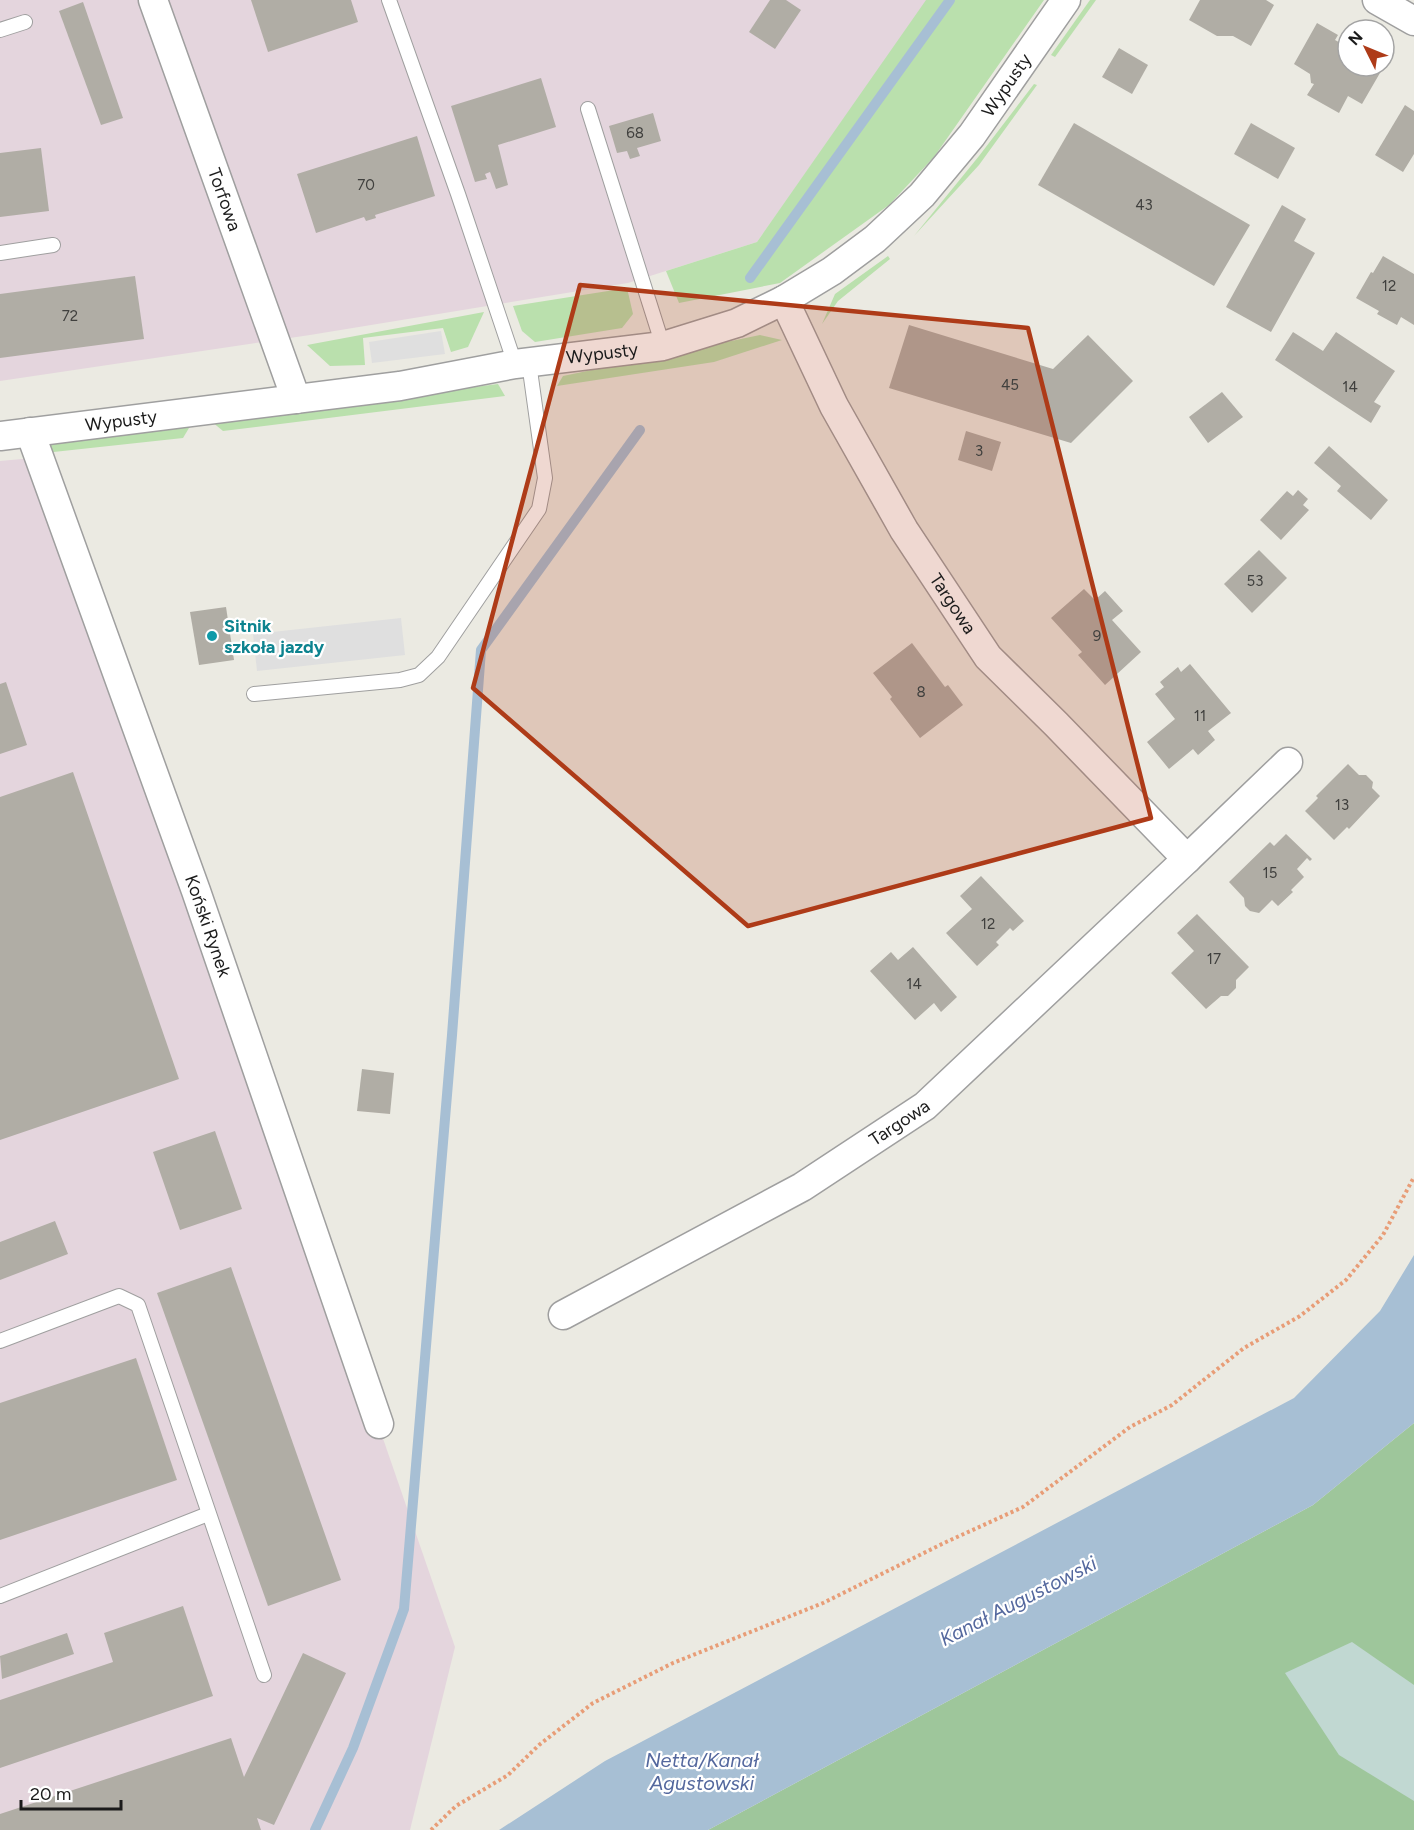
<svg xmlns="http://www.w3.org/2000/svg" width="1414" height="1830" font-family="Figtree,sans-serif">
  <style>
    .industrial { fill: #e4d5dd }
    .grass { fill: #bae0ad }
    .forest { fill: #9ec69b }
    .wetland { fill: #c1d8d2 }
    .parking { fill: #dfdfdf }
    .water { fill: #a7bfd4 }
    .lines { fill: none; stroke-linecap: round; stroke-linejoin: round }
    .stream { stroke: #a7bfd4; stroke-width: 10 }
    .building { fill: #b0ada5 }
    .lane-casing { stroke: #9f9f9f; stroke-width: 16 }
    .street-casing { stroke: #9f9f9f; stroke-width: 31 }
    .path { stroke: #e89d77; stroke-width: 4; stroke-dasharray: 3 3; stroke-linecap: butt }
    .lane { stroke: #fff; stroke-width: 14 }
    .street { stroke: #fff; stroke-width: 28 }
    .marked { fill: #ae3b18; fill-opacity: 0.2; stroke: #ae3b18; stroke-width: 4.5; stroke-linejoin: round }
    .culture-dot { fill: #0f9aa8; stroke: #fff; stroke-width: 2 }
    .labels { text-anchor: middle; dominant-baseline: central; stroke-width: 4.5; stroke-linejoin: round; paint-order: stroke }
    .number-label { font-size: 15px; fill: #40403e }
    .street-label { font-size: 18px; fill: #1b1b1b; stroke: #fff }
    .culture-label { font-size: 18px; font-weight: bold; fill: #0d838f; stroke: #fff; text-anchor: start }
    .water-label { font-size: 20px; font-style: italic; fill: #54689e; stroke: #fff }
  </style>
  <rect width="100%" height="100%" fill="#ebeae2"/>
  <!-- industrial -->
  <g class="industrial">
    <path d="M 0,0 L 927,0 L 757,242 L 628,283 L 310,335 L 0,381 Z"/>
    <path d="M 44,457 L 455,1647 L 410,1830 L 0,1830 L 0,461 Z"/>
  </g>
  <!-- grass -->
  <g class="grass">
    <path d="M 926,0 L 1044,0 L 934,157 L 889,205 L 780,283 L 679,303 L 666,271 L 757,242 Z"/>
    <path d="M 1090,0 L 1096,0 L 1055,57 L 1051,55 Z"/>
    <path d="M 1034,84 L 1037,85 L 979,165 L 914,236 L 979,156 Z"/>
    <path d="M 888,256 L 890,259 L 838,301 L 822,324 L 835,294 Z"/>
    <path d="M 627,288 L 633,314 L 622,328 L 535,342 L 522,331 L 513,306 Z"/>
    <path d="M 484,312 L 468,347 L 451,352 L 443,328 L 363,338 L 365,365 L 330,366 L 307,345 Z"/>
    <path d="M 760,335 L 782,340 L 714,362 L 557,386 L 563,376 Z"/>
    <path d="M 498,384 L 505,396 L 223,431 L 211,421 Z"/>
    <path d="M 192,423 L 183,438 L 35,454 L 48,444 Z"/>
  </g>
  <!-- forest -->
  <path class="forest" d="M 1414,1423 L 1414,1830 L 708,1830 L 1313,1505 Z"/>
  <!-- wetland -->
  <path class="wetland" d="M 1352,1642 L 1414,1685 L 1414,1801 L 1339,1755 L 1285,1673 Z"/>
  <!-- parking -->
  <g class="parking">
    <path d="M 441,331 L 445,354 L 372,363 L 369,342 Z"/>
    <path d="M 401,618 L 405,655 L 257,671 L 253,634 Z"/>
  </g>
  <!-- water -->
  <path class="water" d="M 1414,1255 L 1414,1423 L 1313,1505 L 708,1830 L 499,1830 L 605,1761 L 1294,1398 L 1380,1311 Z"/>
  <g class="lines">
    <!-- stream -->
    <g class="stream">
      <path d="M 750,278 L 950,0"/>
      <path d="M 315,1830 L 353,1748 L 404,1609 L 452,1035 L 481,650 L 640,430"/>
    </g>
  </g>
  <!-- building -->
  <g class="building">
    <path d="M 251,0 L 351,0 L 358,22 L 268,52 Z"/>
    <path d="M 770,0 L 786,0 L 801,10 L 775,49 L 749,32 Z"/>
    <path d="M 1200,0 L 1266,0 L 1274,5 L 1251,46 L 1233,36 L 1217,36 L 1189,20 Z"/>
    <path d="M 83,2 L 123,118 L 101,125 L 59,11 Z"/>
    <path d="M 1317,23 L 1338,35 L 1335,40 L 1348,47 L 1348,66 L 1384,66 L 1362,104 L 1348,96 L 1339,113 L 1307,95 L 1314,84 L 1311,83 L 1310,74 L 1294,64 Z"/>
    <path d="M 1119,48 L 1148,65 L 1132,94 L 1102,77 Z"/>
    <path d="M 541,78 L 556,127 L 498,145 L 508,185 L 496,189 L 490,172 L 485,174 L 487,179 L 475,182 L 451,106 Z"/>
    <path d="M 1405,105 L 1414,111 L 1414,154 L 1403,172 L 1375,155 Z"/>
    <path d="M 653,113 L 661,141 L 637,148 L 640,156 L 630,159 L 627,151 L 617,153 L 609,126 Z"/>
    <path d="M 1074,123 L 1250,225 L 1214,286 L 1038,185 Z"/>
    <path d="M 1251,123 L 1295,148 L 1278,179 L 1234,154 Z"/>
    <path d="M 417,136 L 435,196 L 375,215 L 376,218 L 366,221 L 364,217 L 316,233 L 297,174 Z"/>
    <path d="M 41,148 L 49,211 L 0,217 L 0,153 Z"/>
    <path d="M 1282,205 L 1306,219 L 1294,241 L 1315,253 L 1271,332 L 1226,307 Z"/>
    <path d="M 1383,256 L 1414,274 L 1414,325 L 1401,317 L 1397,325 L 1377,314 L 1379,311 L 1356,298 L 1371,272 L 1373,273 Z"/>
    <path d="M 135,276 L 144,339 L 0,358 L 0,294 Z"/>
    <path d="M 909,325 L 1053,369 L 1088,335 L 1133,381 L 1071,443 L 889,388 Z"/>
    <path d="M 1293,332 L 1323,351 L 1336,332 L 1395,371 L 1374,402 L 1381,406 L 1371,423 L 1275,360 Z"/>
    <path d="M 1222,392 L 1243,417 L 1208,443 L 1189,417 Z"/>
    <path d="M 966,431 L 1001,442 L 992,471 L 958,460 Z"/>
    <path d="M 1329,446 L 1388,500 L 1371,520 L 1337,491 L 1341,486 L 1314,463 Z"/>
    <path d="M 1298,490 L 1308,499 L 1303,505 L 1309,510 L 1281,540 L 1260,520 L 1287,491 L 1293,496 Z"/>
    <path d="M 1259,550 L 1287,578 L 1252,613 L 1224,584 Z"/>
    <path d="M 1084,589 L 1095,600 L 1105,591 L 1123,611 L 1112,620 L 1141,652 L 1105,685 L 1078,655 L 1082,652 L 1051,618 Z"/>
    <path d="M 226,607 L 234,660 L 199,665 L 190,612 Z"/>
    <path d="M 912,643 L 945,687 L 948,685 L 963,705 L 920,738 L 890,699 L 892,697 L 873,673 Z"/>
    <path d="M 1190,664 L 1231,713 L 1208,731 L 1215,740 L 1198,755 L 1193,749 L 1169,769 L 1147,742 L 1175,719 L 1155,694 L 1164,687 L 1160,682 L 1178,667 L 1181,672 Z"/>
    <path d="M 6,682 L 27,745 L 0,754 L 0,684 Z"/>
    <path d="M 1348,764 L 1359,775 L 1366,775 L 1373,782 L 1372,788 L 1380,796 L 1349,829 L 1347,827 L 1334,840 L 1305,811 L 1318,798 L 1316,796 Z"/>
    <path d="M 73,772 L 179,1079 L 0,1140 L 0,797 Z"/>
    <path d="M 1286,834 L 1312,859 L 1310,861 L 1307,858 L 1297,869 L 1304,877 L 1291,890 L 1293,892 L 1278,906 L 1272,900 L 1259,913 L 1250,911 L 1245,906 L 1244,898 L 1229,882 L 1270,842 L 1274,846 Z"/>
    <path d="M 981,876 L 1024,921 L 1013,931 L 1010,928 L 996,942 L 999,945 L 977,966 L 946,933 L 972,909 L 960,896 Z"/>
    <path d="M 1197,914 L 1249,967 L 1236,980 L 1236,988 L 1228,996 L 1221,996 L 1206,1009 L 1171,973 L 1194,951 L 1177,933 Z"/>
    <path d="M 913,947 L 957,997 L 941,1012 L 934,1003 L 915,1020 L 870,971 L 891,952 L 898,960 Z"/>
    <path d="M 362,1069 L 394,1073 L 390,1114 L 357,1111 Z"/>
    <path d="M 215,1131 L 242,1209 L 180,1230 L 153,1152 Z"/>
    <path d="M 55,1221 L 68,1254 L 0,1280 L 0,1242 Z"/>
    <path d="M 231,1267 L 341,1580 L 268,1606 L 157,1293 Z"/>
    <path d="M 136,1358 L 177,1480 L 0,1540 L 0,1403 Z"/>
    <path d="M 183,1606 L 213,1696 L 0,1768 L 0,1700 L 113,1662 L 104,1633 Z"/>
    <path d="M 67,1633 L 74,1654 L 2,1679 L 0,1656 Z"/>
    <path d="M 303,1653 L 346,1673 L 274,1825 L 257,1818 L 261,1830 L 0,1830 L 0,1814 L 231,1738 L 244,1777 Z"/>
  </g>
  <g class="lines">
    <defs>
      <g id="lane">
        <path d="M 389,0 L 458,194 L 515,364"/>
        <path d="M 0,30 L 25,22"/>
        <path d="M 588,109 L 663,346"/>
        <path d="M 0,253 L 53,245"/>
        <path d="M 254,694 L 400,680 L 419,675 L 438,657 L 539,509 L 545,478 L 529,363"/>
        <path d="M 0,1341 L 119,1296 L 138,1305 L 264,1675"/>
        <path d="M 0,1596 L 208,1514"/>
      </g>
      <g id="street">
        <path id="s1" d="M 153,0 L 296,399"/>
        <path d="M 1377,0 L 1414,21"/>
        <path id="s2" d="M 784,300 L 834,406 L 904,530 L 988,657 L 1056,724 L 1187,859 L 1288,762"/>
        <path id="s3" d="M 30,432 L 196,891 L 379,1424"/>
        <path id="s4" d="M 0,436 L 400,386 L 515,364 L 663,346 L 737,323 L 784,300 L 832,271 L 875,239 L 922,195 L 972,135 L 1066,0"/>
        <path id="s5" d="M 563,1315 L 802,1187 L 925,1106 L 1187,859"/>
      </g>
    </defs>
    <!-- lane casing -->
    <use href="#lane" class="lane-casing"/>
    <!-- street casing -->
    <use href="#street" class="street-casing"/>
    <!-- path -->
    <path class="path" d="M 431,1830 L 456,1806 L 508,1775 L 539,1745 L 593,1703 L 673,1663 L 823,1603 L 944,1543 L 1023,1507 L 1130,1427 L 1172,1405 L 1244,1348 L 1300,1316 L 1346,1280 L 1383,1235 L 1414,1177"/>
    <!-- lane -->
    <use href="#lane" class="lane"/>
    <!-- street -->
    <use href="#street" class="street"/>
  </g>
  <!-- marked area -->
  <path class="marked" d="M 580,285 L 1028,328 L 1151,818 L 748,926 L 473,688 Z"/>
  <!-- markers -->
  <circle class="culture-dot" cx="212" cy="636" r="6"/>
  <g class="labels">
    <!-- number labels -->
    <g class="number-label">
      <text x="635" y="133">68</text>
      <text x="366" y="185">70</text>
      <text x="1144" y="205">43</text>
      <text x="1389" y="286">12</text>
      <text x="70" y="316">72</text>
      <text x="1010" y="385">45</text>
      <text x="1350" y="387">14</text>
      <text x="979" y="451">3</text>
      <text x="1255" y="581">53</text>
      <text x="1097" y="636">9</text>
      <text x="921" y="692">8</text>
      <text x="1200" y="716">11</text>
      <text x="1342" y="805">13</text>
      <text x="1270" y="873">15</text>
      <text x="988" y="924">12</text>
      <text x="1214" y="959">17</text>
      <text x="914" y="984">14</text>
    </g>
    <!-- street labels -->
    <g class="street-label">
      <text stroke="none"><textPath href="#s4" startOffset="1112">Wypusty</textPath></text>
      <text stroke="none"><textPath href="#s1" startOffset="212">Torfowa</textPath></text>
      <text stroke="none"><textPath href="#s4" startOffset="608">Wypusty</textPath></text>
      <text stroke="none"><textPath href="#s4" startOffset="122">Wypusty</textPath></text>
      <text stroke="none"><textPath href="#s2" startOffset="348">Targowa</textPath></text>
      <text stroke="none"><textPath href="#s3" startOffset="525">Koński Rynek</textPath></text>
      <text stroke="none"><textPath href="#s5" startOffset="388">Targowa</textPath></text>
    </g>
    <!-- culture labels -->
    <g class="culture-label">
      <text x="224" y="626">Sitnik<tspan x="224" dy="21">szkoła jazdy</tspan></text>
    </g>
    <!-- water labels -->
    <g class="water-label">
      <text transform="translate(1018 1601) rotate(-27)">Kanał Augustowski</text>
      <text x="702" y="1760">Netta/Kanał<tspan x="702" dy="23">Agustowski</tspan></text>
    </g>
  </g>
  <!-- north arrow -->
  <g transform="translate(1366 48) rotate(313)"><circle r="28" fill="#ffffff" stroke="#a4a4a4" stroke-width="1.5"/>
  <path d="M0-4.5L10 22L0 15L-10 22Z" fill="#ae3b18"/>
  <text y="-9" font-size="16" font-weight="bold" text-anchor="middle" fill="#1b1b1b">N</text>
  </g>
  <!-- scale -->
  <path d="M21 1800v9h100v-9" fill="none" stroke="#1b1b1b" stroke-width="3"/>
  <text x="30" y="1800" font-size="18" fill="#1b1b1b" stroke="#ffffff" stroke-width="4.5" paint-order="stroke">20 m</text>
</svg>
